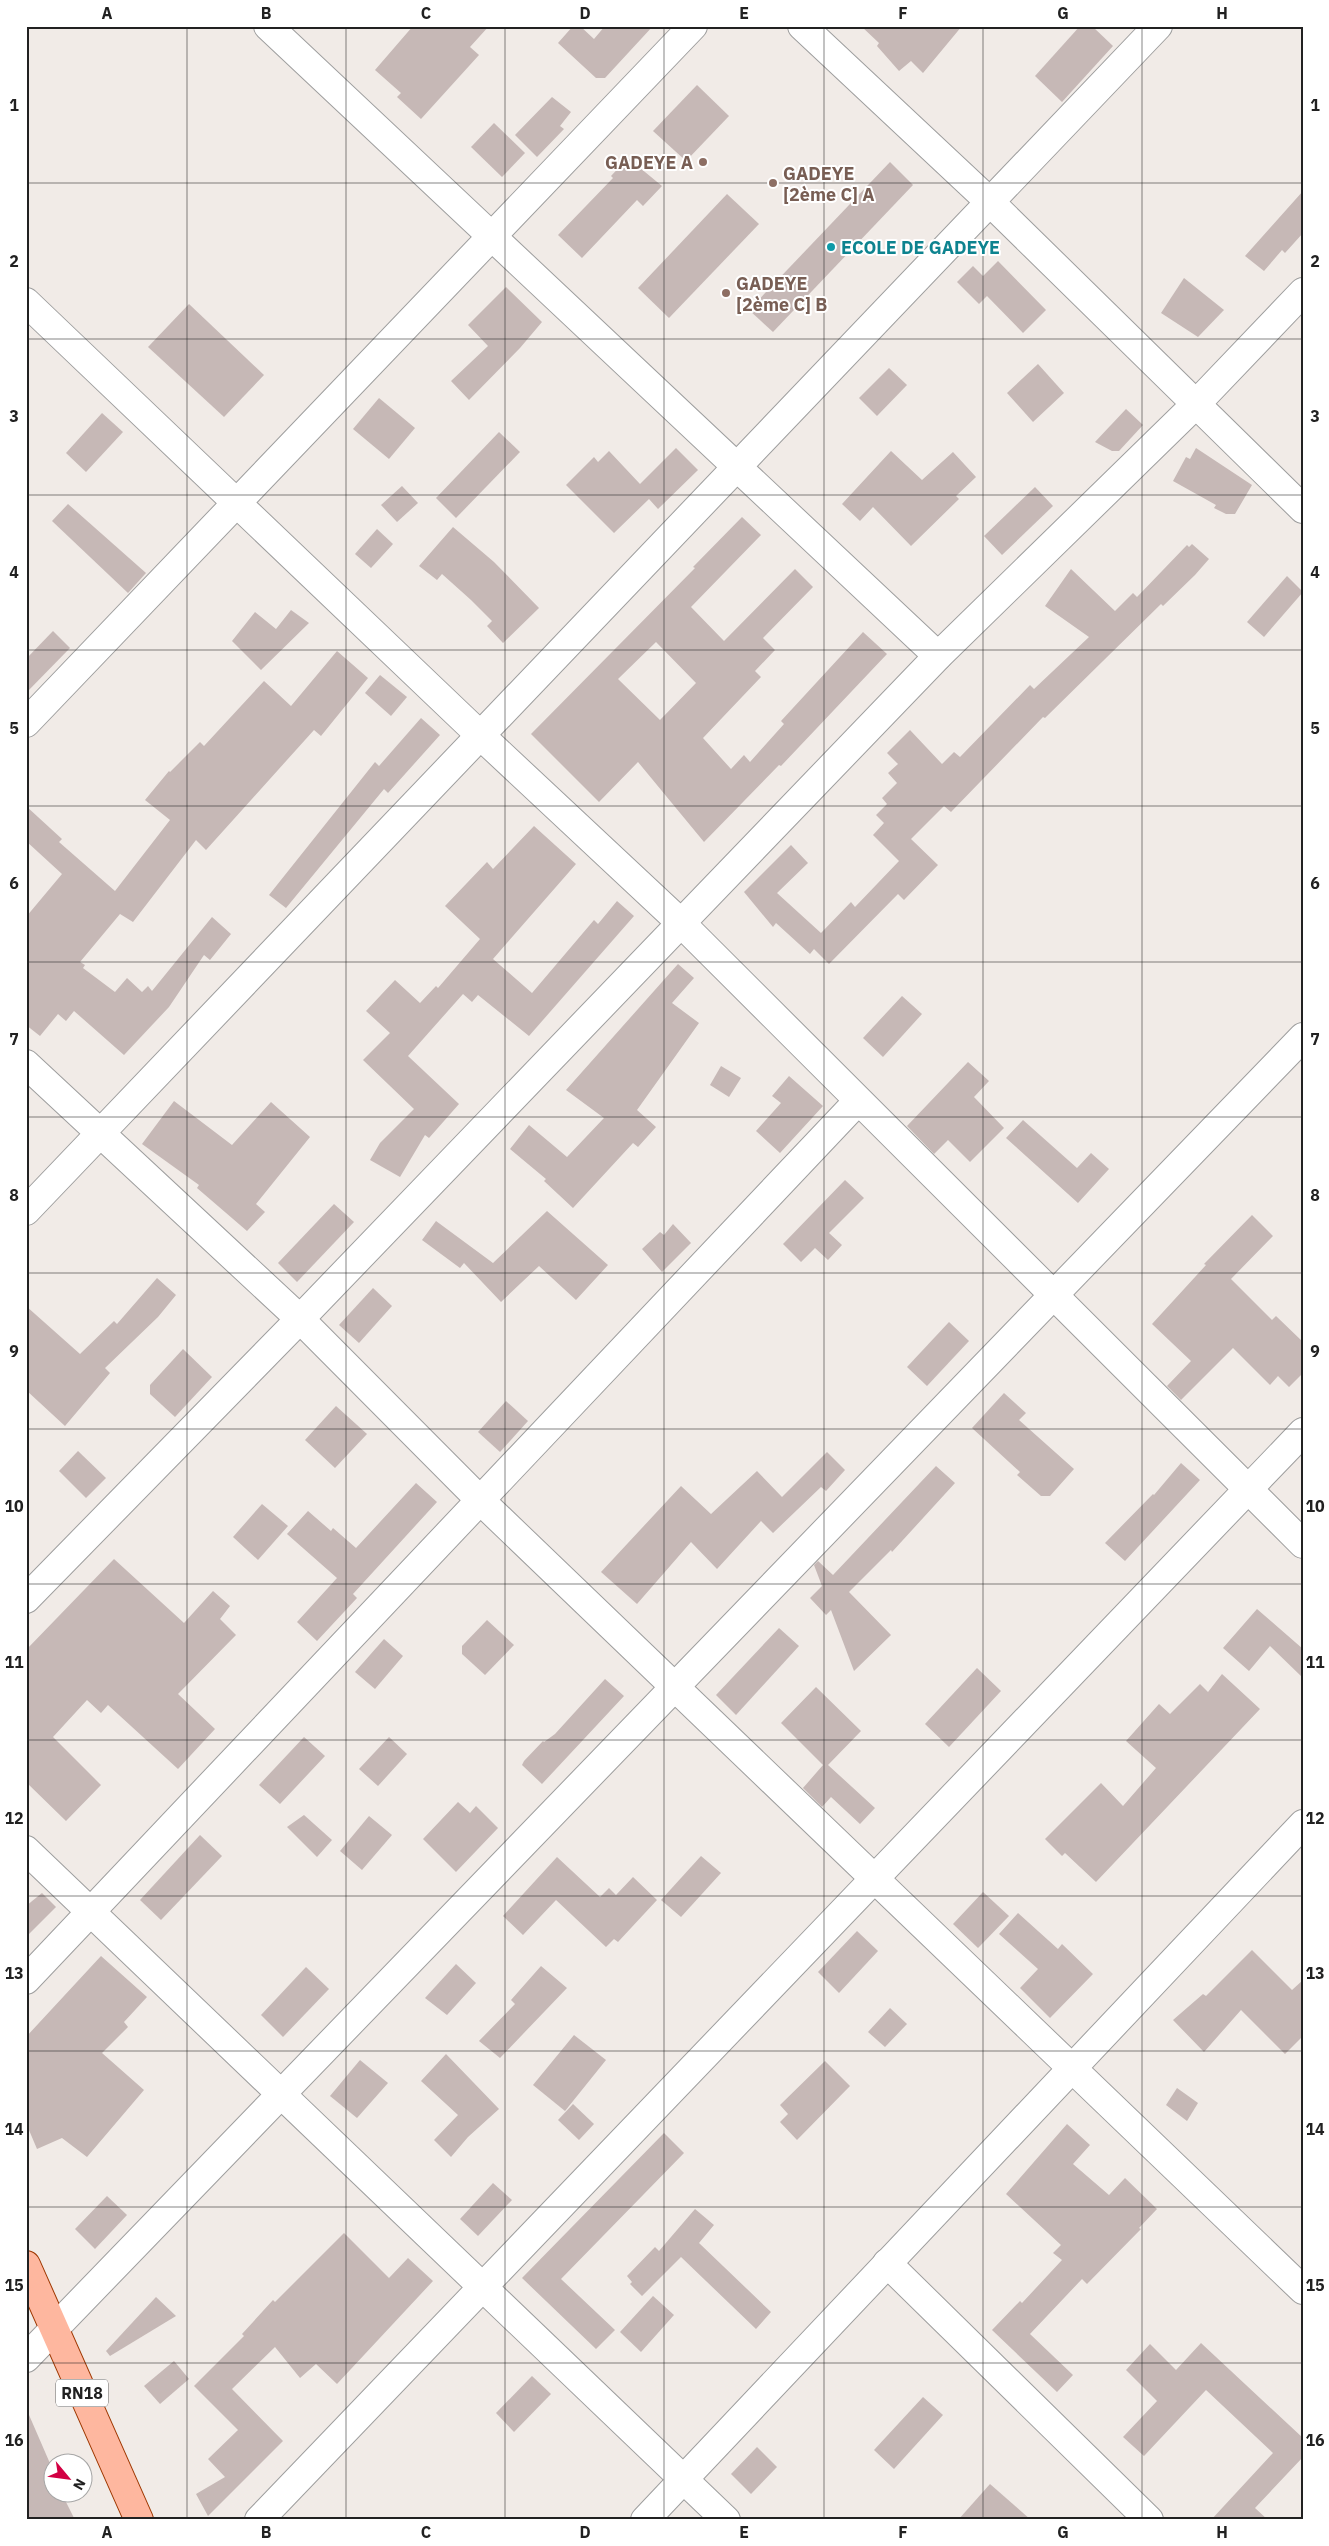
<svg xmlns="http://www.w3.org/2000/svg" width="1329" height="2546" font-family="'IBM Plex Sans',sans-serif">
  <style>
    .building { fill: #c6b8b6; fill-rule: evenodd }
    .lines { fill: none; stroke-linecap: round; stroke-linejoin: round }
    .minor-casing { stroke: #9e9e9e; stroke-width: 30 }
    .major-casing { stroke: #9e3700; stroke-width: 30 }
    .minor { stroke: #fff; stroke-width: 28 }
    .major { stroke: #feb79f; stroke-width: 28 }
    .grid { fill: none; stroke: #212121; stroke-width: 1; stroke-opacity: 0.55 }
    .education-dot { fill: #8d6e63; stroke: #fff; stroke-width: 2 }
    .culture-dot { fill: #0f9aa8; stroke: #fff; stroke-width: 2 }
    .labels { text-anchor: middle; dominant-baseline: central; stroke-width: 4; stroke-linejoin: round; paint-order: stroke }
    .shield { fill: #fff; stroke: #646464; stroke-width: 1 }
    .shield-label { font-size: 16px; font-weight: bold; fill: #212121 }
    .education-label { font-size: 18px; font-weight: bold; fill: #785e54; stroke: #fff; text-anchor: start }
    .culture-label { font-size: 18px; font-weight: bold; fill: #0d838f; stroke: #fff; text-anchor: start }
    .neatline { fill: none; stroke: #212121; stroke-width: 2 }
    .grid-label { font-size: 16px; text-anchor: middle; font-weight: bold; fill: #212121 }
  </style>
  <rect width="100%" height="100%" fill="#f1ebe7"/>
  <!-- building -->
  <g class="building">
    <path d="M 413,26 L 489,26 L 470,47 L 479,55 L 421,119 L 397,97 L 401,93 L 375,70 Z"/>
    <path d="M 573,26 L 580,26 L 594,39 L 605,26 L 653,26 L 605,78 L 596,78 L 558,43 Z"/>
    <path d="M 861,26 L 962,26 L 923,73 L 911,61 L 899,71 L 877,46 L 879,43 Z"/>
    <path d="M 1080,26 L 1092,26 L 1113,46 L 1062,102 L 1035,76 Z"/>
    <path d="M 697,85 L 729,116 L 686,161 L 653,131 Z"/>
    <path d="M 552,97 L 571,112 L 560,126 L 564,129 L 537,157 L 515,135 Z"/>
    <path d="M 494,123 L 525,153 L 502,177 L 471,147 Z"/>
    <path d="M 628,158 L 662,186 L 643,206 L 637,200 L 582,258 L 558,235 L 613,178 L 611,176 Z"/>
    <path d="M 890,162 L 913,185 L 773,332 L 749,310 Z"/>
    <path d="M 1303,191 L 1303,233 L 1285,253 L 1282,250 L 1264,271 L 1245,256 Z"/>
    <path d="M 727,194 L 759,224 L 669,318 L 638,288 Z"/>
    <path d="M 998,261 L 1046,310 L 1023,333 L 987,296 L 979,304 L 957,282 L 973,266 L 983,276 Z"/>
    <path d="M 1184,278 L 1224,310 L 1198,337 L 1161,313 Z"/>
    <path d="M 506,287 L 542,322 L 520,348 L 469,400 L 451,381 L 488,346 L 468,325 Z"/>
    <path d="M 189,304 L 264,375 L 224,417 L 148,347 Z"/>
    <path d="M 1038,364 L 1064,393 L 1033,422 L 1007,393 Z"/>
    <path d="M 889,368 L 907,385 L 877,416 L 859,398 Z"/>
    <path d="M 379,398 L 415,428 L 389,459 L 353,429 Z"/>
    <path d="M 1126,409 L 1143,425 L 1119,451 L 1112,451 L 1095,442 Z"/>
    <path d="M 102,413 L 123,432 L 86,472 L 66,453 Z"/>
    <path d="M 499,432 L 520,452 L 456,518 L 436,498 Z"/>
    <path d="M 676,448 L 698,470 L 658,509 L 649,499 L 614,533 L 566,485 L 594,457 L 598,462 L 609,451 L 640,484 Z"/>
    <path d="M 1196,448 L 1252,485 L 1235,514 L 1226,514 L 1214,508 L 1216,505 L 1173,481 L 1186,457 L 1190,459 Z"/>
    <path d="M 891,451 L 922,480 L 953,452 L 976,477 L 956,496 L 959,499 L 911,546 L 873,507 L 860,521 L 842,504 Z"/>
    <path d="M 402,486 L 418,503 L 397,522 L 381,505 Z"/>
    <path d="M 1035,487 L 1053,506 L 1002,555 L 984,536 Z"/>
    <path d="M 68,504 L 146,573 L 128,593 L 52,521 Z"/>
    <path d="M 742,517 L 761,535 L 691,607 L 724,641 L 795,569 L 813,587 L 763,638 L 775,650 L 755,671 L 761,677 L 703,738 L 731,769 L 744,755 L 750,762 L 784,724 L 781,721 L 863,632 L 887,654 L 781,766 L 779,765 L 704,842 L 638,762 L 599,802 L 531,734 L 695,568 L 693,567 ZM 656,642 L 696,683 L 660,720 L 618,679 Z"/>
    <path d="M 453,527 L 494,562 L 539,608 L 503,643 L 487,626 L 492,621 L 471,600 L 442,574 L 437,580 L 419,566 Z"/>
    <path d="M 377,529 L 393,544 L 371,568 L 355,554 Z"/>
    <path d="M 1192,544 L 1209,559 L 1195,575 L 1163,606 L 1161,604 L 1045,718 L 1043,717 L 951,812 L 944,806 L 911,839 L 938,865 L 904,900 L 898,894 L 829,964 L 814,949 L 810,954 L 776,923 L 773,927 L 744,892 L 791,845 L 808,863 L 777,893 L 821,933 L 851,902 L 855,907 L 899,861 L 873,835 L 884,823 L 876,815 L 887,804 L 882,798 L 897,783 L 888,773 L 898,764 L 887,753 L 910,730 L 942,764 L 954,752 L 960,757 L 1030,685 L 1034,689 L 1089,637 L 1045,606 L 1071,569 L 1115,611 L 1133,593 L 1137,597 L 1187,545 L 1189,547 Z"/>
    <path d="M 1287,576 L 1303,592 L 1264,637 L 1247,622 Z"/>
    <path d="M 291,610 L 309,623 L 261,670 L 232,641 L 255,612 L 276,629 Z"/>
    <path d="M 53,631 L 70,648 L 26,693 L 26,659 Z"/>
    <path d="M 337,651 L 368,678 L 321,736 L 314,730 L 206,850 L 196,840 L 133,922 L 120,914 L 80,962 L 85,965 L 83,968 L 115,992 L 127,978 L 142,992 L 148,986 L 152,991 L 212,917 L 231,934 L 210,960 L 204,955 L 169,1007 L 124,1055 L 74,1011 L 66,1021 L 58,1014 L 40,1036 L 26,1025 L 26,917 L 62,874 L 26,841 L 26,806 L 62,839 L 59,842 L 115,891 L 170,820 L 145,800 L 169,771 L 170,772 L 200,742 L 204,746 L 264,681 L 291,706 Z"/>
    <path d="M 380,675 L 407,697 L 391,716 L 365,693 Z"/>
    <path d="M 421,718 L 440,735 L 388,793 L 384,789 L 286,908 L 269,895 L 375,762 L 379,766 Z"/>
    <path d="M 534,826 L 576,864 L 493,959 L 532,993 L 594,920 L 598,924 L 617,901 L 634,916 L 529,1036 L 478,995 L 472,1002 L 463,994 L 408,1056 L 459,1104 L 429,1138 L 425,1135 L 400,1177 L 370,1160 L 380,1143 L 414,1109 L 363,1060 L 390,1033 L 366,1011 L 395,980 L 420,1003 L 436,986 L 438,988 L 480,939 L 445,906 L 487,862 L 493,869 Z"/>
    <path d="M 678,964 L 694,978 L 672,1003 L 699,1023 L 637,1110 L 656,1127 L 638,1147 L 633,1143 L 573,1208 L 544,1181 L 546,1179 L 510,1149 L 529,1125 L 567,1157 L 604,1118 L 566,1090 Z"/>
    <path d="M 902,996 L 922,1014 L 883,1057 L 863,1038 Z"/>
    <path d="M 968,1062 L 989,1081 L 974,1097 L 1004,1128 L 970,1162 L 948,1140 L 934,1154 L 907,1126 Z"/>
    <path d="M 721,1066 L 741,1078 L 729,1097 L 710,1085 Z"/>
    <path d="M 789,1076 L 823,1106 L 780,1153 L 756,1131 L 781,1103 L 772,1096 Z"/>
    <path d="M 174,1101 L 232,1145 L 271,1102 L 310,1137 L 256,1204 L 265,1212 L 247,1231 L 197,1188 L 199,1185 L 142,1144 Z"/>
    <path d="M 1023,1120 L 1077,1168 L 1091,1153 L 1109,1169 L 1078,1203 L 1006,1138 Z"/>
    <path d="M 845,1180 L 864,1198 L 829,1233 L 842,1245 L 828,1260 L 815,1248 L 801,1262 L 783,1244 Z"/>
    <path d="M 334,1204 L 354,1222 L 297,1282 L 278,1263 Z"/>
    <path d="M 547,1211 L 608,1265 L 576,1300 L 539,1266 L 501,1302 L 464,1263 L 460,1268 L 422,1240 L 436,1221 L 493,1263 Z"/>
    <path d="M 1252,1215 L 1273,1236 L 1231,1279 L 1272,1320 L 1276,1316 L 1303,1342 L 1303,1373 L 1289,1387 L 1278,1376 L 1270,1385 L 1233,1348 L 1181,1400 L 1167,1386 L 1191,1361 L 1152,1324 L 1206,1265 L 1204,1264 Z"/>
    <path d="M 673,1224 L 691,1243 L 662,1272 L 642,1249 L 660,1232 L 664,1235 Z"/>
    <path d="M 157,1278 L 176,1295 L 158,1317 L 105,1368 L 110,1373 L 65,1426 L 26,1390 L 26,1306 L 80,1354 L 114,1321 L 117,1324 Z"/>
    <path d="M 373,1288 L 392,1306 L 359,1343 L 339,1325 Z"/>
    <path d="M 949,1322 L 969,1341 L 927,1386 L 907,1367 Z"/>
    <path d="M 183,1349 L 212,1377 L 175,1417 L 150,1394 L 150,1385 Z"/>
    <path d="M 1004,1393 L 1026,1413 L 1019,1420 L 1074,1469 L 1050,1496 L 1041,1496 L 1017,1475 L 1020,1472 L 972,1428 Z"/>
    <path d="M 506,1401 L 528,1421 L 500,1452 L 478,1432 Z"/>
    <path d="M 336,1406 L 367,1434 L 335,1468 L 305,1440 Z"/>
    <path d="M 78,1451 L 106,1478 L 86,1498 L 59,1471 Z"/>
    <path d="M 827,1452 L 845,1470 L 826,1491 L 821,1487 L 773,1533 L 761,1521 L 717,1569 L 691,1542 L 637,1604 L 601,1572 L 681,1486 L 711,1514 L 757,1471 L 782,1497 Z"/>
    <path d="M 1181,1463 L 1200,1480 L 1125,1561 L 1105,1543 L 1153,1494 L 1154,1495 Z"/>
    <path d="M 936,1466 L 955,1483 L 892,1552 L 891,1550 L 849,1592 L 891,1635 L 854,1671 L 831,1610 L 826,1615 L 810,1598 L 822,1586 L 814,1565 L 818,1561 L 833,1575 Z"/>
    <path d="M 416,1483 L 437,1502 L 353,1594 L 357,1598 L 317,1641 L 297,1622 L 337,1578 L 287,1534 L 308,1511 L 331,1531 L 333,1528 L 356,1548 Z"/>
    <path d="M 262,1504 L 288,1526 L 258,1560 L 233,1537 Z"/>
    <path d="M 114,1559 L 184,1623 L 213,1591 L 230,1606 L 220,1619 L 236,1635 L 178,1694 L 215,1729 L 178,1769 L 108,1705 L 101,1713 L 87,1700 L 53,1737 L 101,1785 L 66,1821 L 26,1782 L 26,1650 Z"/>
    <path d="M 1257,1609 L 1303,1649 L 1303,1678 L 1270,1646 L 1249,1671 L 1223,1648 Z"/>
    <path d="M 487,1620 L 514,1645 L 485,1675 L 462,1654 L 462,1646 Z"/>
    <path d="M 779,1628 L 799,1646 L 736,1715 L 716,1695 Z"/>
    <path d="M 384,1639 L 403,1656 L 375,1689 L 355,1672 Z"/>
    <path d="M 977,1668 L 1001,1691 L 949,1747 L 925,1724 Z"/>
    <path d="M 1222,1674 L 1260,1709 L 1096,1882 L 1065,1853 L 1062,1856 L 1045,1839 L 1101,1783 L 1123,1806 L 1156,1768 L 1126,1741 L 1159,1704 L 1170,1714 L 1200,1684 L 1208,1692 Z"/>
    <path d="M 605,1679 L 624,1696 L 542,1784 L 522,1765 L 524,1761 L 543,1741 L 544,1742 L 555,1734 Z"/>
    <path d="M 816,1687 L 861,1731 L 828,1765 L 875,1808 L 860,1824 L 831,1797 L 822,1807 L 803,1788 L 823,1765 L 781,1723 Z"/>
    <path d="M 304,1737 L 325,1756 L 280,1804 L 259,1785 Z"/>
    <path d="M 389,1737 L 407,1754 L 378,1786 L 359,1769 Z"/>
    <path d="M 458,1802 L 470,1813 L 476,1806 L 498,1828 L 456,1872 L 423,1839 Z"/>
    <path d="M 304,1815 L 332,1840 L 317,1857 L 287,1827 Z"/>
    <path d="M 369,1816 L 392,1835 L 362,1870 L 340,1851 Z"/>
    <path d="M 200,1835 L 222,1856 L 161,1920 L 140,1900 Z"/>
    <path d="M 701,1856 L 721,1873 L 681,1917 L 661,1900 Z"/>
    <path d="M 557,1857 L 600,1897 L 609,1888 L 616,1895 L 633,1877 L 657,1900 L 618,1942 L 614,1939 L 606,1947 L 556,1900 L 523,1935 L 503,1916 Z"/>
    <path d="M 983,1892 L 1009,1916 L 978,1948 L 953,1924 Z"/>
    <path d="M 42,1893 L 56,1907 L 26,1937 L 26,1906 Z"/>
    <path d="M 1018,1913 L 1058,1949 L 1062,1944 L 1093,1974 L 1050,2018 L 1020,1988 L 1038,1969 L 999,1934 Z"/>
    <path d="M 857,1931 L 878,1951 L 839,1993 L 818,1972 Z"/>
    <path d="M 1252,1950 L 1292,1990 L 1303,1980 L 1303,2036 L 1285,2054 L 1241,2010 L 1204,2052 L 1173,2020 L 1203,1994 L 1206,1996 Z"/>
    <path d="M 101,1956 L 147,1997 L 124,2022 L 128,2027 L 102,2053 L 144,2090 L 87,2157 L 62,2138 L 37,2149 L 26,2123 L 26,2037 Z"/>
    <path d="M 456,1964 L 476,1983 L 447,2015 L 425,1998 Z"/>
    <path d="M 541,1966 L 567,1988 L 500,2058 L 479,2041 L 515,2004 L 511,2000 Z"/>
    <path d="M 306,1967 L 329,1989 L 283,2037 L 261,2015 Z"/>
    <path d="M 890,2008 L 907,2024 L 885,2047 L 868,2032 Z"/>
    <path d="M 574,2035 L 606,2060 L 565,2111 L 533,2085 Z"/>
    <path d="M 446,2054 L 499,2109 L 468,2137 L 451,2157 L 434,2140 L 458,2115 L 421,2081 Z"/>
    <path d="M 360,2060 L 388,2083 L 357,2118 L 330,2096 Z"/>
    <path d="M 825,2061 L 850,2086 L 797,2140 L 780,2122 L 788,2114 L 780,2105 Z"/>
    <path d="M 1177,2088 L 1198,2103 L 1187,2121 L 1166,2105 Z"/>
    <path d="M 573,2104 L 594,2124 L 579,2140 L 558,2120 Z"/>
    <path d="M 1067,2124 L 1090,2145 L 1073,2164 L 1109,2195 L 1125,2178 L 1157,2209 L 1139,2228 L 1141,2229 L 1087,2284 L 1082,2279 L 1030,2334 L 1073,2375 L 1057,2392 L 992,2330 L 1020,2301 L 1022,2303 L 1062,2260 L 1053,2253 L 1061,2245 L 1006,2194 Z"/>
    <path d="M 664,2133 L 684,2153 L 561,2279 L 615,2330 L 596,2349 L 522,2278 Z"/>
    <path d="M 493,2183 L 512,2200 L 478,2236 L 460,2219 Z"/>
    <path d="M 107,2196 L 127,2215 L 95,2249 L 75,2229 Z"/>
    <path d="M 695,2209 L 714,2225 L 699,2243 L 771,2312 L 756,2329 L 681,2257 L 642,2296 L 630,2284 L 632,2282 L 627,2276 L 655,2247 L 659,2251 Z"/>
    <path d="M 344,2233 L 389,2278 L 408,2258 L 433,2281 L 337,2384 L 316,2364 L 300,2378 L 275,2347 L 232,2389 L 283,2441 L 208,2516 L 196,2494 L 225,2477 L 208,2459 L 238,2430 L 194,2386 L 244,2336 L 242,2334 L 273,2300 L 275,2302 Z"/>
    <path d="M 653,2296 L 674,2315 L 641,2352 L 620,2332 Z"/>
    <path d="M 156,2297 L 176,2316 L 110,2356 L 106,2351 Z"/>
    <path d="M 1201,2343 L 1303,2438 L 1303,2457 L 1255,2508 L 1268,2520 L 1211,2520 L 1273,2453 L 1206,2390 L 1144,2456 L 1123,2437 L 1157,2401 L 1126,2370 L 1150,2344 L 1176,2370 Z"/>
    <path d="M 174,2361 L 189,2379 L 160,2404 L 144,2386 Z"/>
    <path d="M 532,2376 L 551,2394 L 514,2432 L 496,2413 Z"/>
    <path d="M 923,2397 L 943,2415 L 894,2469 L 874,2450 Z"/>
    <path d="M 26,2408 L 52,2468 L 52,2494 L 62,2494 L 75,2520 L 26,2520 Z"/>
    <path d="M 757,2447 L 777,2467 L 751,2494 L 731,2474 Z"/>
    <path d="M 990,2484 L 1031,2520 L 958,2520 Z"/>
  </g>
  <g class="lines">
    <defs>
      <g id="minor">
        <path d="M 268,26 L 938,656"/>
        <path d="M 802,26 L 991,203 L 1303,509"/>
        <path d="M 26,302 L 481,736 L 681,923 L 1303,1544"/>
        <path d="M 26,723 L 693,26"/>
        <path d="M 26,1064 L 300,1319 L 480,1500 L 1303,2290"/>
        <path d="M 26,1211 L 1158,26"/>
        <path d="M 26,1599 L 300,1319 L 938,656 L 1196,404 L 1303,292"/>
        <path d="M 26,1850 L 726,2520"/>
        <path d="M 26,1980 L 858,1101"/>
        <path d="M 887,2263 L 1149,2520"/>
        <path d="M 26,2358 L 1303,1037"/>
        <path d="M 259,2520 L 1303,1432"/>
        <path d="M 645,2520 L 1303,1824"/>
      </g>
      <path id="major" d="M 26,2265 L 139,2520"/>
    </defs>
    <!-- minor casing -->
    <use href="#minor" class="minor-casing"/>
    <!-- major casing -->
    <use href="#major" class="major-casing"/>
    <!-- minor -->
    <use href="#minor" class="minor"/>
    <!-- major -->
    <use href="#major" class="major"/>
  </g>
  <!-- grid -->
  <path class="grid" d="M 187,26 L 187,2520M 346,26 L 346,2520M 505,26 L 505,2520M 664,26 L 664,2520M 824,26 L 824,2520M 983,26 L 983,2520M 1142,26 L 1142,2520M 26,183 L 1303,183M 26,339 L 1303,339M 26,495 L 1303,495M 26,650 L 1303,650M 26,806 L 1303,806M 26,962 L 1303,962M 26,1117 L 1303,1117M 26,1273 L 1303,1273M 26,1429 L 1303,1429M 26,1584 L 1303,1584M 26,1740 L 1303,1740M 26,1896 L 1303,1896M 26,2051 L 1303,2051M 26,2207 L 1303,2207M 26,2363 L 1303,2363"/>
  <!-- markers -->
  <g class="education-dot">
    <circle cx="703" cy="162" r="5"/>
    <circle cx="773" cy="183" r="5"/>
    <circle cx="726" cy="293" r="5"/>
  </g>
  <circle class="culture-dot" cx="831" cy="247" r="5"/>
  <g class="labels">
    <!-- shield labels -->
    <rect class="shield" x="56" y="2379.5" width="52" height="27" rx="4"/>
    <g class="shield-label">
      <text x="82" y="2393">RN18</text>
    </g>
    <!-- education labels -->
    <g class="education-label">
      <text x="693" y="162" text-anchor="end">GADEYE A</text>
      <text x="783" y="173">GADEYE<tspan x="783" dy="21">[2ème C] A</tspan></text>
      <text x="736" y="283">GADEYE<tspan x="736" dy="21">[2ème C] B</tspan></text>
    </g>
    <!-- culture labels -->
    <g class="culture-label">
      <text x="841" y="247">ECOLE DE GADEYE</text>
    </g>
  </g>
  <!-- border -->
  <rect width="1329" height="2546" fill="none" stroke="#ffffff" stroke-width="55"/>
  <!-- north arrow -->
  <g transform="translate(68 2478) rotate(119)"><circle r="24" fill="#ffffff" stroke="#a6a6a6"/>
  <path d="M0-4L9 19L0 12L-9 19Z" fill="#d20043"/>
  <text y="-8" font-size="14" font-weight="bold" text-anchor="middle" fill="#212121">N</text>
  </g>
  <rect x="28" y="28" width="1274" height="2490" class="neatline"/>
  <g class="grid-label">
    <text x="107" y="19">A</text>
    <text x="266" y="19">B</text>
    <text x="426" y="19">C</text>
    <text x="585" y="19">D</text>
    <text x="744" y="19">E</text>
    <text x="903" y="19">F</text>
    <text x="1063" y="19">G</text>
    <text x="1222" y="19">H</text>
    <text x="14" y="111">1</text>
    <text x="1315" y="111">1</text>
    <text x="14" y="267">2</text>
    <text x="1315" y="267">2</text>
    <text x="14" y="422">3</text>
    <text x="1315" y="422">3</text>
    <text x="14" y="578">4</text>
    <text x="1315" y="578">4</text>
    <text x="14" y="734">5</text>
    <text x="1315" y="734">5</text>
    <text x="14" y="889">6</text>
    <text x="1315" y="889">6</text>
    <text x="14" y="1045">7</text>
    <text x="1315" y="1045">7</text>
    <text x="14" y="1201">8</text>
    <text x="1315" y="1201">8</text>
    <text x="14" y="1357">9</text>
    <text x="1315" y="1357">9</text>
    <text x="14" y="1512">10</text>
    <text x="1315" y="1512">10</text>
    <text x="14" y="1668">11</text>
    <text x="1315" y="1668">11</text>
    <text x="14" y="1824">12</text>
    <text x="1315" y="1824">12</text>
    <text x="14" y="1979">13</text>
    <text x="1315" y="1979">13</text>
    <text x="14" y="2135">14</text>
    <text x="1315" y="2135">14</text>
    <text x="14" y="2291">15</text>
    <text x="1315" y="2291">15</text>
    <text x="14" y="2446">16</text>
    <text x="1315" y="2446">16</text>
    <text x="107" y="2538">A</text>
    <text x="266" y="2538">B</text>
    <text x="426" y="2538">C</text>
    <text x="585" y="2538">D</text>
    <text x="744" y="2538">E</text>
    <text x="903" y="2538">F</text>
    <text x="1063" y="2538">G</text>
    <text x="1222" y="2538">H</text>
  </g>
</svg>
